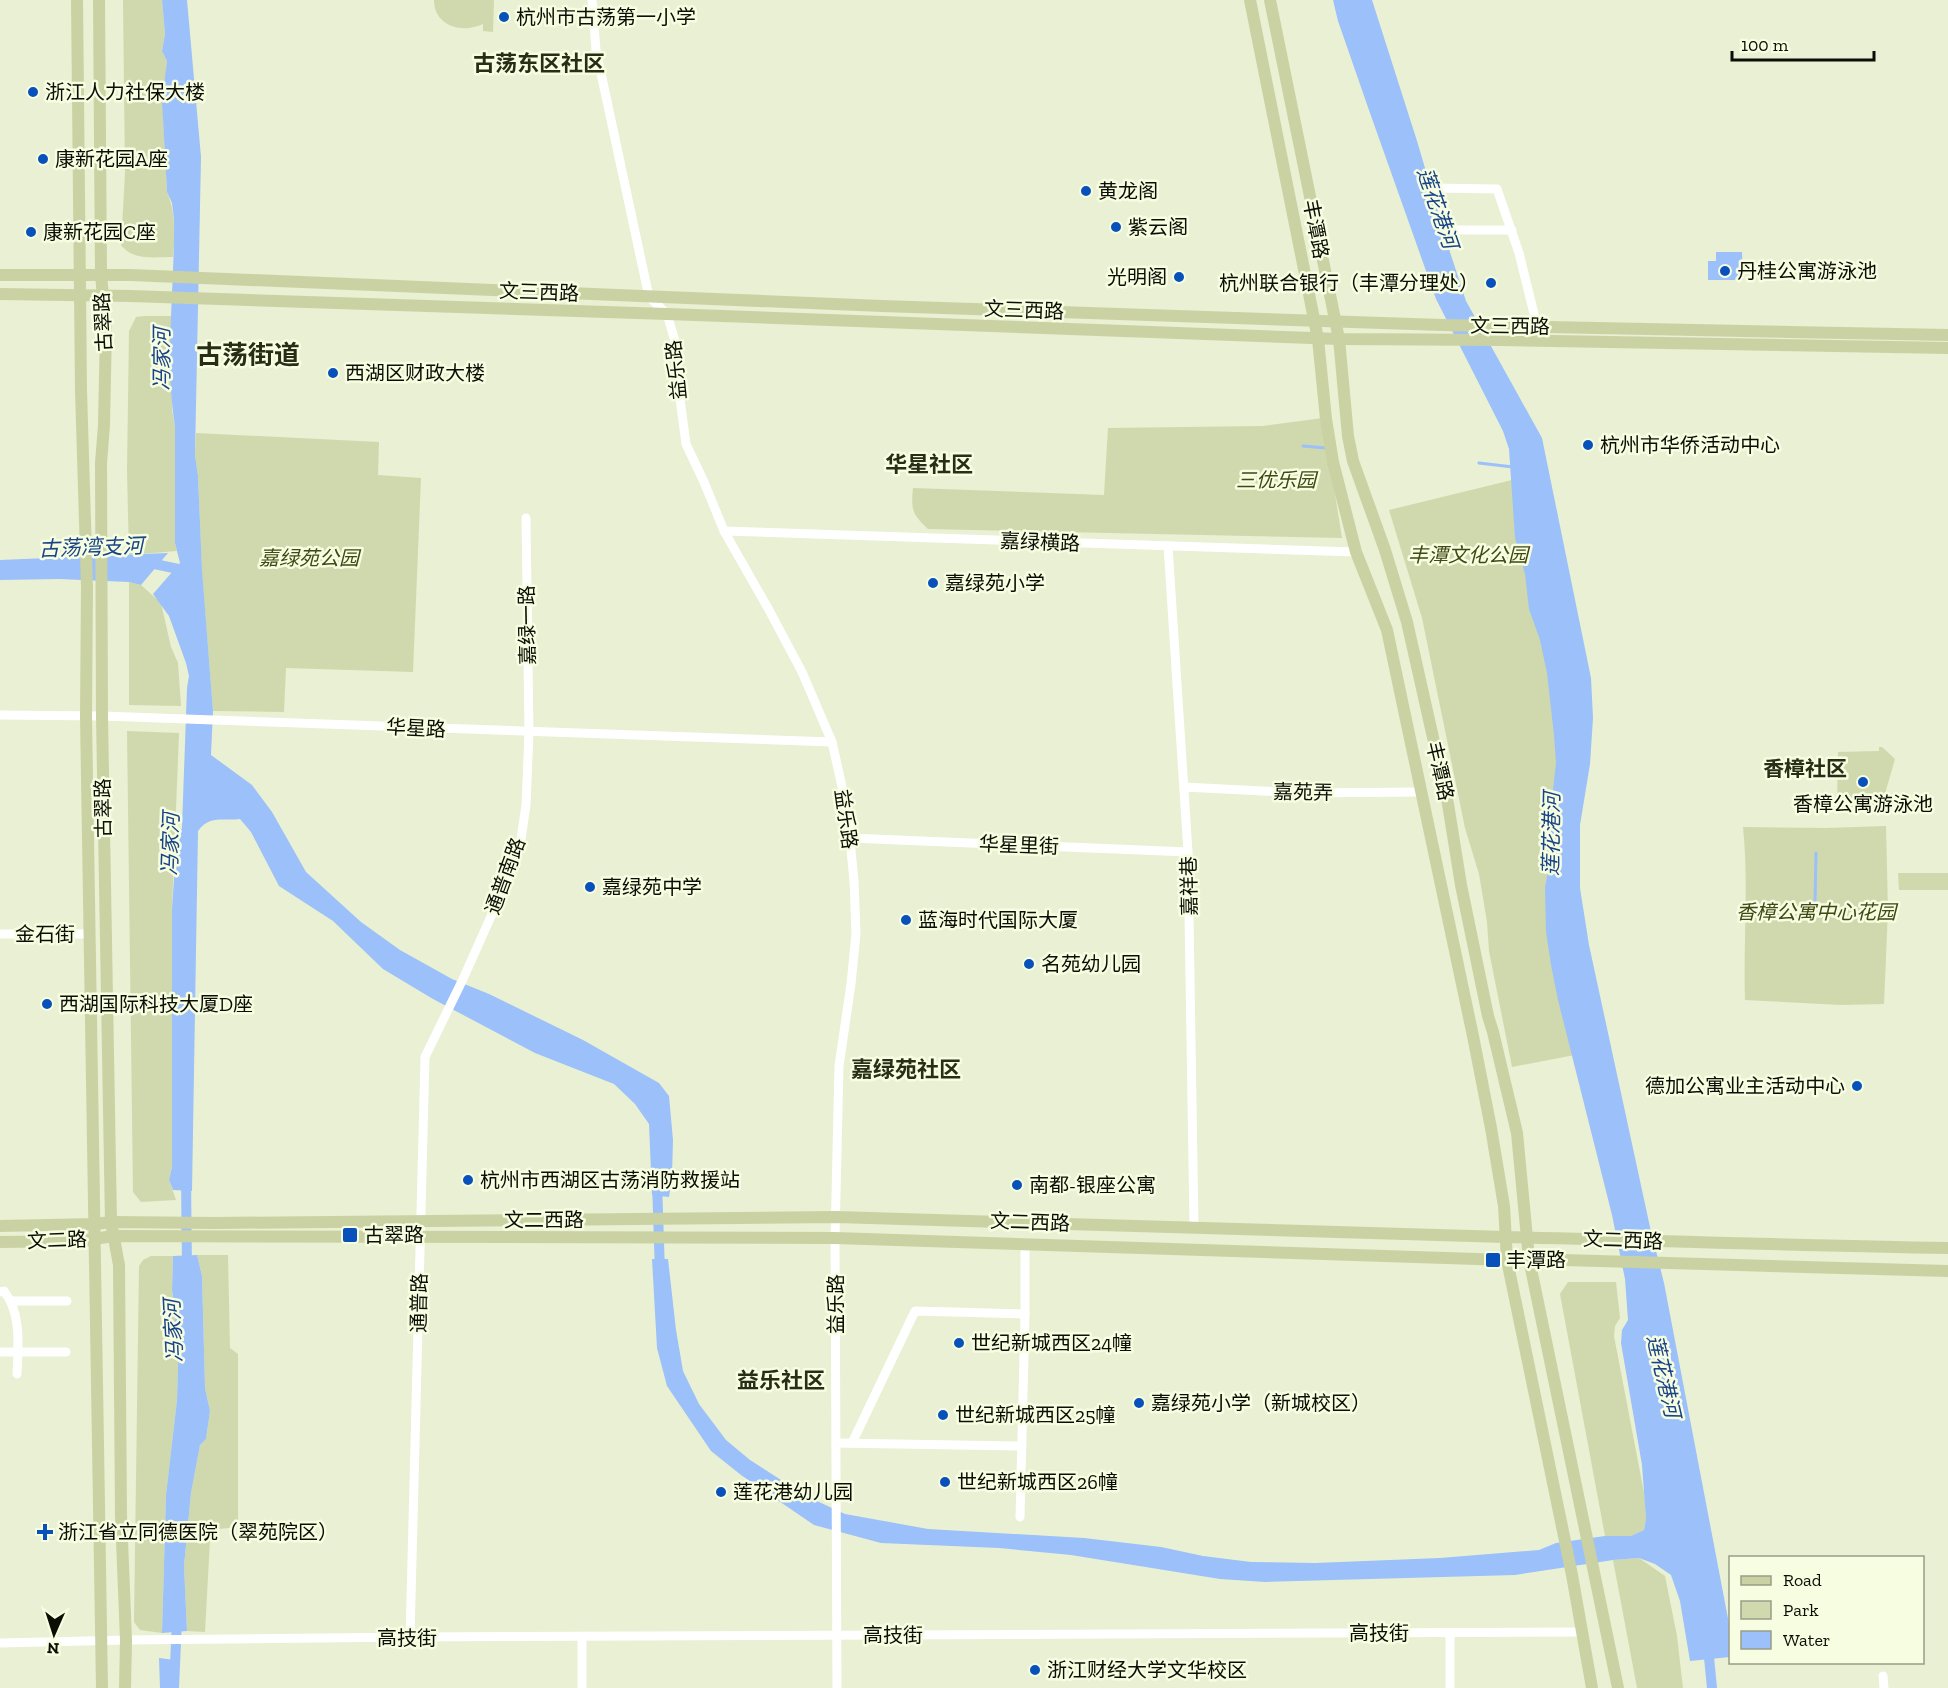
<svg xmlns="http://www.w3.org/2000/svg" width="1948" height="1688" font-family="'Zilla Slab','Noto Sans SC',serif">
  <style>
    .green { fill: #cfd9ad }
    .water { fill: #9bc0fa }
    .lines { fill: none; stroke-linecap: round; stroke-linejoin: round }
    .stream { stroke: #9bc0fa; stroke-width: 3 }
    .canal { stroke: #9bc0fa; stroke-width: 10 }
    .minor { stroke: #fff; stroke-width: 9 }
    .major { stroke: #cad2a3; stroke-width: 12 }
    .poi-dot { fill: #0851bb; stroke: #f6fde0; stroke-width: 2 }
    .labels { text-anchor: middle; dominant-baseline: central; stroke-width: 5; stroke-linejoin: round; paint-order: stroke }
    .poi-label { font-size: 20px; fill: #0c0e05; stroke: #f6fde0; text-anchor: start }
    .street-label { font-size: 20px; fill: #0c0e05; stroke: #f6fde0 }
    .park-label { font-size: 20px; font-style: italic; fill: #404814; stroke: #f6fde0 }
    .water-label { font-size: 21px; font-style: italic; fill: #194387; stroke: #f6fde0 }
    .neighbourhood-label { font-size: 21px; font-weight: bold; fill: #282d16; stroke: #f6fde0 }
    .quarter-label { font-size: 22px; font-weight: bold; fill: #282d16; stroke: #f6fde0 }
    .district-label { font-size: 26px; font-weight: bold; fill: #282d16; stroke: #f6fde0 }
  </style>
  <rect width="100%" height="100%" fill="#e9f0d3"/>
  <!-- green -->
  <g class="green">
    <path d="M 123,0 L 162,0 L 165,34 L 162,51 L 167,61 L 163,116 L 167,192 C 176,213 175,235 173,257 C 155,257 133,261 121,245 L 125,173 Z"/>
    <path d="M 434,0 L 494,0 L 493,32 L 483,31 L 483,24 C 462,34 434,26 434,0 Z"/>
    <path d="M 144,316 L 171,316 L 172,410 L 175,427 L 177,516 L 175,543 L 177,551 L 129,555 L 127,471 L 129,331 L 136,317 Z"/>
    <path d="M 1323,418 L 1342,538 L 928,529 C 912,514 911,510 913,488 L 1104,495 L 1108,428 L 1263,426 Z"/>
    <path d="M 196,433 L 379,442 L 378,475 L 421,478 L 413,672 L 286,668 L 284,712 L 213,711 L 202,573 L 198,476 L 195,455 Z"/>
    <path d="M 1516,479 L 1558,686 L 1580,1054 L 1512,1067 L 1489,951 L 1487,922 L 1479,874 L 1465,828 L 1422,618 L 1389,510 Z"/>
    <path d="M 129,582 L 141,585 L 161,603 L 171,647 L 178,663 L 181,706 L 129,705 Z"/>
    <path d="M 127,731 L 179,733 L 172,909 L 172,1167 L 169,1180 L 176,1200 L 141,1202 L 133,1192 Z"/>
    <path d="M 1879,747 L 1882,747 L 1895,759 L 1882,804 L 1837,808 L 1838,752 L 1879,751 Z"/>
    <path d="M 1886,826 L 1888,910 L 1884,1004 L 1841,1005 L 1745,1000 C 1743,943 1749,885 1743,827 L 1826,828 Z"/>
    <path d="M 1898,873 L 1948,873 L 1948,890 L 1899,890 Z"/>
    <path d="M 197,1255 L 228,1255 L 230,1348 L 238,1354 L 238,1527 L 219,1529 L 210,1540 L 205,1632 L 187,1631 L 184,1566 L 191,1493 L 200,1445 L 206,1439 L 210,1411 L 205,1388 L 202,1276 Z"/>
    <path d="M 151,1256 L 173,1256 L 172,1290 L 176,1317 L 173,1327 L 179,1334 L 177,1400 L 166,1495 L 162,1633 L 140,1630 L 134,1622 L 139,1266 L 143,1260 Z"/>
    <path d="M 1568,1282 L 1616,1282 L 1620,1318 L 1615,1326 L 1614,1336 L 1645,1498 L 1646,1518 L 1644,1530 L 1631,1536 L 1605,1536 L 1560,1294 Z"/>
    <path d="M 1639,1558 L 1665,1576 L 1677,1636 L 1683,1688 L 1637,1688 L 1613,1560 Z"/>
  </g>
  <!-- water -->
  <g class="water">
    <path d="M 162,0 L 187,0 L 201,157 L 195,455 L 198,476 L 202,570 L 213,711 L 211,755 L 252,785 L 272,812 L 306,872 L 361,922 L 400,950 L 452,979 L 489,994 L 583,1040 L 659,1083 L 669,1096 L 673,1140 L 672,1175 L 669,1197 L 652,1195 L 649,1124 L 635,1104 L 614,1084 L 535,1053 L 433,999 L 383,969 L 333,921 L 279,886 L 251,832 L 240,819 C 223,821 209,815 198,831 L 192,1191 L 173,1190 L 169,1180 L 172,1167 L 172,909 L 175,863 L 182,827 L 187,688 L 189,676 L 186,663 L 169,616 L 153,594 L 180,563 L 175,543 L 175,427 C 164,359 175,288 174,219 L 172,203 L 167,192 L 162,101 L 167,61 L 162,51 L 165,34 Z"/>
    <path d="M 1333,0 L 1372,0 L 1417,141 L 1449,249 L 1466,301 L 1542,438 L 1591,678 L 1593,718 L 1590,764 L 1580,825 L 1580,888 L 1589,945 L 1650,1227 L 1664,1283 L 1730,1629 L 1730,1657 L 1690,1661 L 1680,1601 L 1671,1575 L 1655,1564 L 1639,1558 L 1613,1560 L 1515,1575 L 1265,1582 L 1220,1579 L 1071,1555 L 999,1548 L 881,1543 L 814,1525 L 741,1475 L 711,1451 L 667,1386 L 657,1348 L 652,1259 L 668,1259 L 676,1330 L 683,1371 L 699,1404 L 726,1440 L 750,1460 L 806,1496 L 845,1514 L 928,1529 L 1084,1538 L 1161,1547 L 1203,1556 L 1251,1562 L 1315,1563 L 1440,1558 L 1539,1550 L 1556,1543 L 1605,1536 L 1631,1536 L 1644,1530 L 1646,1518 L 1642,1465 L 1621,1343 L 1622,1330 L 1628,1320 L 1625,1279 L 1612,1215 L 1558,1000 L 1551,965 L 1546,932 L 1545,887 L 1549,867 L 1551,845 L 1551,807 L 1556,763 L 1554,735 L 1547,673 L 1540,640 L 1529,609 L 1525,574 L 1515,538 L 1509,449 L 1503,431 L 1436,299 L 1370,113 L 1338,21 Z"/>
    <path d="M 1716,252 L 1742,252 L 1743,280 L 1708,280 L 1708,261 L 1716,261 Z"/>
    <path d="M 168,553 L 141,585 L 129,582 L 59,579 L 0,580 L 0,560 Z"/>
    <path d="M 197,1255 L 202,1276 L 205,1388 L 210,1411 L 206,1439 L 200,1445 L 191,1493 L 184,1566 L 187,1631 L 162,1633 L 166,1495 L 177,1400 L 179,1334 L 173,1327 L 176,1317 L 172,1290 L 173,1256 Z"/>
    <path d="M 159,1658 L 175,1660 L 174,1688 L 160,1688 Z"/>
  </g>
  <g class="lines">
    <!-- stream -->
    <g class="stream">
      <path d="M 1303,446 L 1326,448"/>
      <path d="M 1479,463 L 1513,467"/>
      <path d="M 1815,901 L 1816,853"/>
    </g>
    <!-- canal -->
    <g class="canal">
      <path d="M 145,562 L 183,570"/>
      <path d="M 186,1177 L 187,1270"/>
      <path d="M 657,1183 L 660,1272"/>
      <path d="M 1708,1647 L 1712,1688"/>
      <path d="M 174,1688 L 177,1620"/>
    </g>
    <!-- minor -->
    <g class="minor">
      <path d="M 592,0 L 596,50 L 649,297 L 667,314 L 675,341 L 676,369 L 686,444 L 704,482 L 724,531 L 769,610 L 802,672 L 832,742 L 847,809 L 854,881 L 856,934 L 851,984 L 839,1066 L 835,1238 L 837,1688"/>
      <path d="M 1434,188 L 1497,189 L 1519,253 L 1537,326"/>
      <path d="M 1446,230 L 1512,230"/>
      <path d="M 724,531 L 1356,552"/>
      <path d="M 1168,546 L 1188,852 L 1194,1227"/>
      <path d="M 0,715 L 102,716 L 832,742"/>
      <path d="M 1184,787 L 1299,793 L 1421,792"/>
      <path d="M 850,838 L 1188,852"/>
      <path d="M 0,934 L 90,934"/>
      <path d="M 0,1292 L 4,1291 C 22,1314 18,1347 17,1374"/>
      <path d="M 12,1301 L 67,1301"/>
      <path d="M 0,1352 L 66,1352"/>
      <path d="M 836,1443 L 1022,1446"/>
      <path d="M 852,1443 L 915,1311 L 1025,1314"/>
      <path d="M 1020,1517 L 1025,1314 L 1025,1243"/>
      <path d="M 1450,1633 L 1450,1688"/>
      <path d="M 410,1637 L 425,1057 L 463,979 L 509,876 L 520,846 L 526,805 L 529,732 L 526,518"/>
      <path d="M 582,1637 L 582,1688"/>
      <path d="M 0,1643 L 126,1640 L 410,1637 L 1581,1632"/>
      <path d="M 1883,1676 L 1884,1688"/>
    </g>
    <!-- major -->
    <g class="major">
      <path d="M 77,0 L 81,390 L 87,587 L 86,717 L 102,1688"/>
      <path d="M 99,0 L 101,275 L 106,328 L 104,425 L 101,463 L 102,716 L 111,1222 L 119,1265 L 121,1515 L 126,1640 L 125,1688"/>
      <path d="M 1250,0 L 1318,339 L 1326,419 L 1333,462 L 1356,552 L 1387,630 L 1473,1036 L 1491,1128 L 1504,1206 L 1507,1260 L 1572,1575 L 1592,1688"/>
      <path d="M 1270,0 L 1339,339 L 1348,436 L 1353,461 L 1385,550 L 1407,622 L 1448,804 L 1461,885 L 1488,1016 L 1493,1032 L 1517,1133 L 1529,1259 L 1618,1688"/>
      <path d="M 0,275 L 131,275 L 882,306 L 1442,325 L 1948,335"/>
      <path d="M 0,294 L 130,296 L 667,314 L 1339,339 L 1501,340 L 1948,348"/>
      <path d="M 0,1226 L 95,1224 L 111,1222 L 216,1223 L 836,1217 L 1505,1237 C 1653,1240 1800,1246 1948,1248"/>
      <path d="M 0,1242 L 82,1241 L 113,1236 L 835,1238 L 1507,1260 L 1529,1259 L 1948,1271"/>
    </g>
  </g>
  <!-- markers -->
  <g class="poi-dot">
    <circle cx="504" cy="17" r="6"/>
    <circle cx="33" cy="92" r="6"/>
    <circle cx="43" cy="159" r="6"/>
    <circle cx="1086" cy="191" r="6"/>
    <circle cx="1116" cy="227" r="6"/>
    <circle cx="31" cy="232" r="6"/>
    <circle cx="1725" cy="271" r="6"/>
    <circle cx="1179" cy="277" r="6"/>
    <circle cx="1491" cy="283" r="6"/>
    <circle cx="333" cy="373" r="6"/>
    <circle cx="1588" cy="445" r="6"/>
    <circle cx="933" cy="583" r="6"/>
    <circle cx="1863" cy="782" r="6"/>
    <circle cx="590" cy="887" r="6"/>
    <circle cx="906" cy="920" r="6"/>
    <circle cx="1029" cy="964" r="6"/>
    <circle cx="47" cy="1004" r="6"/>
    <circle cx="1857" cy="1086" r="6"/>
    <circle cx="468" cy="1180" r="6"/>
    <circle cx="1017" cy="1185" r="6"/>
    <rect x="342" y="1227" width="16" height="16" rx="3"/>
    <rect x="1485" y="1252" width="16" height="16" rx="3"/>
    <circle cx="959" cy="1343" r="6"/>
    <circle cx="1139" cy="1403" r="6"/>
    <circle cx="943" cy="1415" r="6"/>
    <circle cx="945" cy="1482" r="6"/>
    <circle cx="721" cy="1492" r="6"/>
    <path d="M42 1523h6v6h6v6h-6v6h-6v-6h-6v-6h6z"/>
    <circle cx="1035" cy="1670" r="6"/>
  </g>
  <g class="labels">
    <!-- poi labels -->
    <g class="poi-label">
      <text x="516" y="17">杭州市古荡第一小学</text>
      <text x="45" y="92">浙江人力社保大楼</text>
      <text x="55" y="159">康新花园A座</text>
      <text x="1098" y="191">黄龙阁</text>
      <text x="1128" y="227">紫云阁</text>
      <text x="43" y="232">康新花园C座</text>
      <text x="1737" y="271">丹桂公寓游泳池</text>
      <text x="1167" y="277" text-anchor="end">光明阁</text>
      <text x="1479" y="283" text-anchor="end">杭州联合银行（丰潭分理处）</text>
      <text x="345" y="373">西湖区财政大楼</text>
      <text x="1600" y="445">杭州市华侨活动中心</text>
      <text x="945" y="583">嘉绿苑小学</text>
      <text x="1863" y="804" text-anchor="middle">香樟公寓游泳池</text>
      <text x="602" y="887">嘉绿苑中学</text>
      <text x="918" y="920">蓝海时代国际大厦</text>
      <text x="1041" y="964">名苑幼儿园</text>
      <text x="59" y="1004">西湖国际科技大厦D座</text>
      <text x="1845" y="1086" text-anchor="end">德加公寓业主活动中心</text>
      <text x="480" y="1180">杭州市西湖区古荡消防救援站</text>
      <text x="1029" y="1185">南都-银座公寓</text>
      <text x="364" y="1235">古翠路</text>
      <text x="1506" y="1260">丰潭路</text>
      <text x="971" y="1343">世纪新城西区24幢</text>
      <text x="1151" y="1403">嘉绿苑小学（新城校区）</text>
      <text x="955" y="1415">世纪新城西区25幢</text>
      <text x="957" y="1482">世纪新城西区26幢</text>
      <text x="733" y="1492">莲花港幼儿园</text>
      <text x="58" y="1532">浙江省立同德医院（翠苑院区）</text>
      <text x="1047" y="1670">浙江财经大学文华校区</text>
    </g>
    <!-- street labels -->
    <g class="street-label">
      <text transform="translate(1316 229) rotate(79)">丰潭路</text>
      <text transform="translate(539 292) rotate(2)">文三西路</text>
      <text transform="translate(1024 310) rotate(2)">文三西路</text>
      <text transform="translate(103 322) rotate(-93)">古翠路</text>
      <text transform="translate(1510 326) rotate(1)">文三西路</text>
      <text transform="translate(676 370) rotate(-96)">益乐路</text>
      <text transform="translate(1040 542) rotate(2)">嘉绿横路</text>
      <text transform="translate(527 625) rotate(-91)">嘉绿一路</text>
      <text transform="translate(416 728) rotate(3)">华星路</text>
      <text transform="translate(1440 771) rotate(77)">丰潭路</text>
      <text transform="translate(1303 792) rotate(1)">嘉苑弄</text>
      <text transform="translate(103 808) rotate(-91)">古翠路</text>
      <text transform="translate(846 819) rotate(82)">益乐路</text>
      <text transform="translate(1019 845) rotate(2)">华星里街</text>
      <text transform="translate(505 876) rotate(-70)">通普南路</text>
      <text transform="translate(1189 886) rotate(-91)">嘉祥巷</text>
      <text x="45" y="934">金石街</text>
      <text x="544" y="1220">文二西路</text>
      <text transform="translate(1030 1222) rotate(2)">文二西路</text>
      <text transform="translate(57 1240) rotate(-2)">文二路</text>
      <text transform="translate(1623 1240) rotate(2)">文二西路</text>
      <text transform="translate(419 1303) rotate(-89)">通普路</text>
      <text transform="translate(836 1304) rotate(-90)">益乐路</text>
      <text x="1379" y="1633">高技街</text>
      <text x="893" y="1635">高技街</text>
      <text x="407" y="1638">高技街</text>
    </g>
    <!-- park labels -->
    <g class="park-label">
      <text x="1276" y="480">三优乐园</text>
      <text x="1468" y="555">丰潭文化公园</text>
      <text x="309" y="558">嘉绿苑公园</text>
      <text x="1816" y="912">香樟公寓中心花园</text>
    </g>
    <!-- water labels -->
    <g class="water-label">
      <text transform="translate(1438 208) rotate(71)">莲花港河</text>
      <text transform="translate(161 359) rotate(-90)">冯家河</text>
      <text transform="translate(91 547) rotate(-2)">古荡湾支河</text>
      <text transform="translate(1551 834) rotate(-89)">莲花港河</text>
      <text transform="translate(170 844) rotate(-88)">冯家河</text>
      <text transform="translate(173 1331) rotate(-93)">冯家河</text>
      <text transform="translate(1664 1376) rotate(77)">莲花港河</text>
    </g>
    <!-- neighbourhood labels -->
    <g class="neighbourhood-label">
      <text x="1805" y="768">香樟社区</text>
    </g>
    <!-- quarter labels -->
    <g class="quarter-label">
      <text x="539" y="63">古荡东区社区</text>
      <text x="929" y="464">华星社区</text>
      <text x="906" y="1069">嘉绿苑社区</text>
      <text x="781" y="1380">益乐社区</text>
    </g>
    <!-- district labels -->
    <g class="district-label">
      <text x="248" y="355">古荡街道</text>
    </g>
  </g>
  <!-- legend -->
  <rect x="1729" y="1556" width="195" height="108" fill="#f6fde0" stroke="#989d88" stroke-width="1.5"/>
  <rect x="1741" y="1576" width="30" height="9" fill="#cad2a3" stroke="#989d88" stroke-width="1.5"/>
  <text x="1783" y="1586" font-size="18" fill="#0c0e05">Road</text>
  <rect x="1741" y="1601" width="30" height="18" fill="#cfd9ad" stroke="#989d88" stroke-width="1.5"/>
  <text x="1783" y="1616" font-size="18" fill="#0c0e05">Park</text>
  <rect x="1741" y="1631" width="30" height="18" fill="#9bc0fa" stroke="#989d88" stroke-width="1.5"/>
  <text x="1783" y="1646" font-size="18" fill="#0c0e05">Water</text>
  <!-- north arrow -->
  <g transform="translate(54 1634) rotate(183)" stroke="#f6fde0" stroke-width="4.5" paint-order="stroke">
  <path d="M0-4.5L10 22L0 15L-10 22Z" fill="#0c0e05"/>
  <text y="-9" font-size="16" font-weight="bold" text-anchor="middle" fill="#0c0e05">N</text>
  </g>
  <!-- scale -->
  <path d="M1732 51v9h142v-9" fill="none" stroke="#0c0e05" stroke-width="3"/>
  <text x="1741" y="51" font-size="18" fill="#0c0e05" stroke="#f6fde0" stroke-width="4.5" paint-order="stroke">100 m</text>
</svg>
